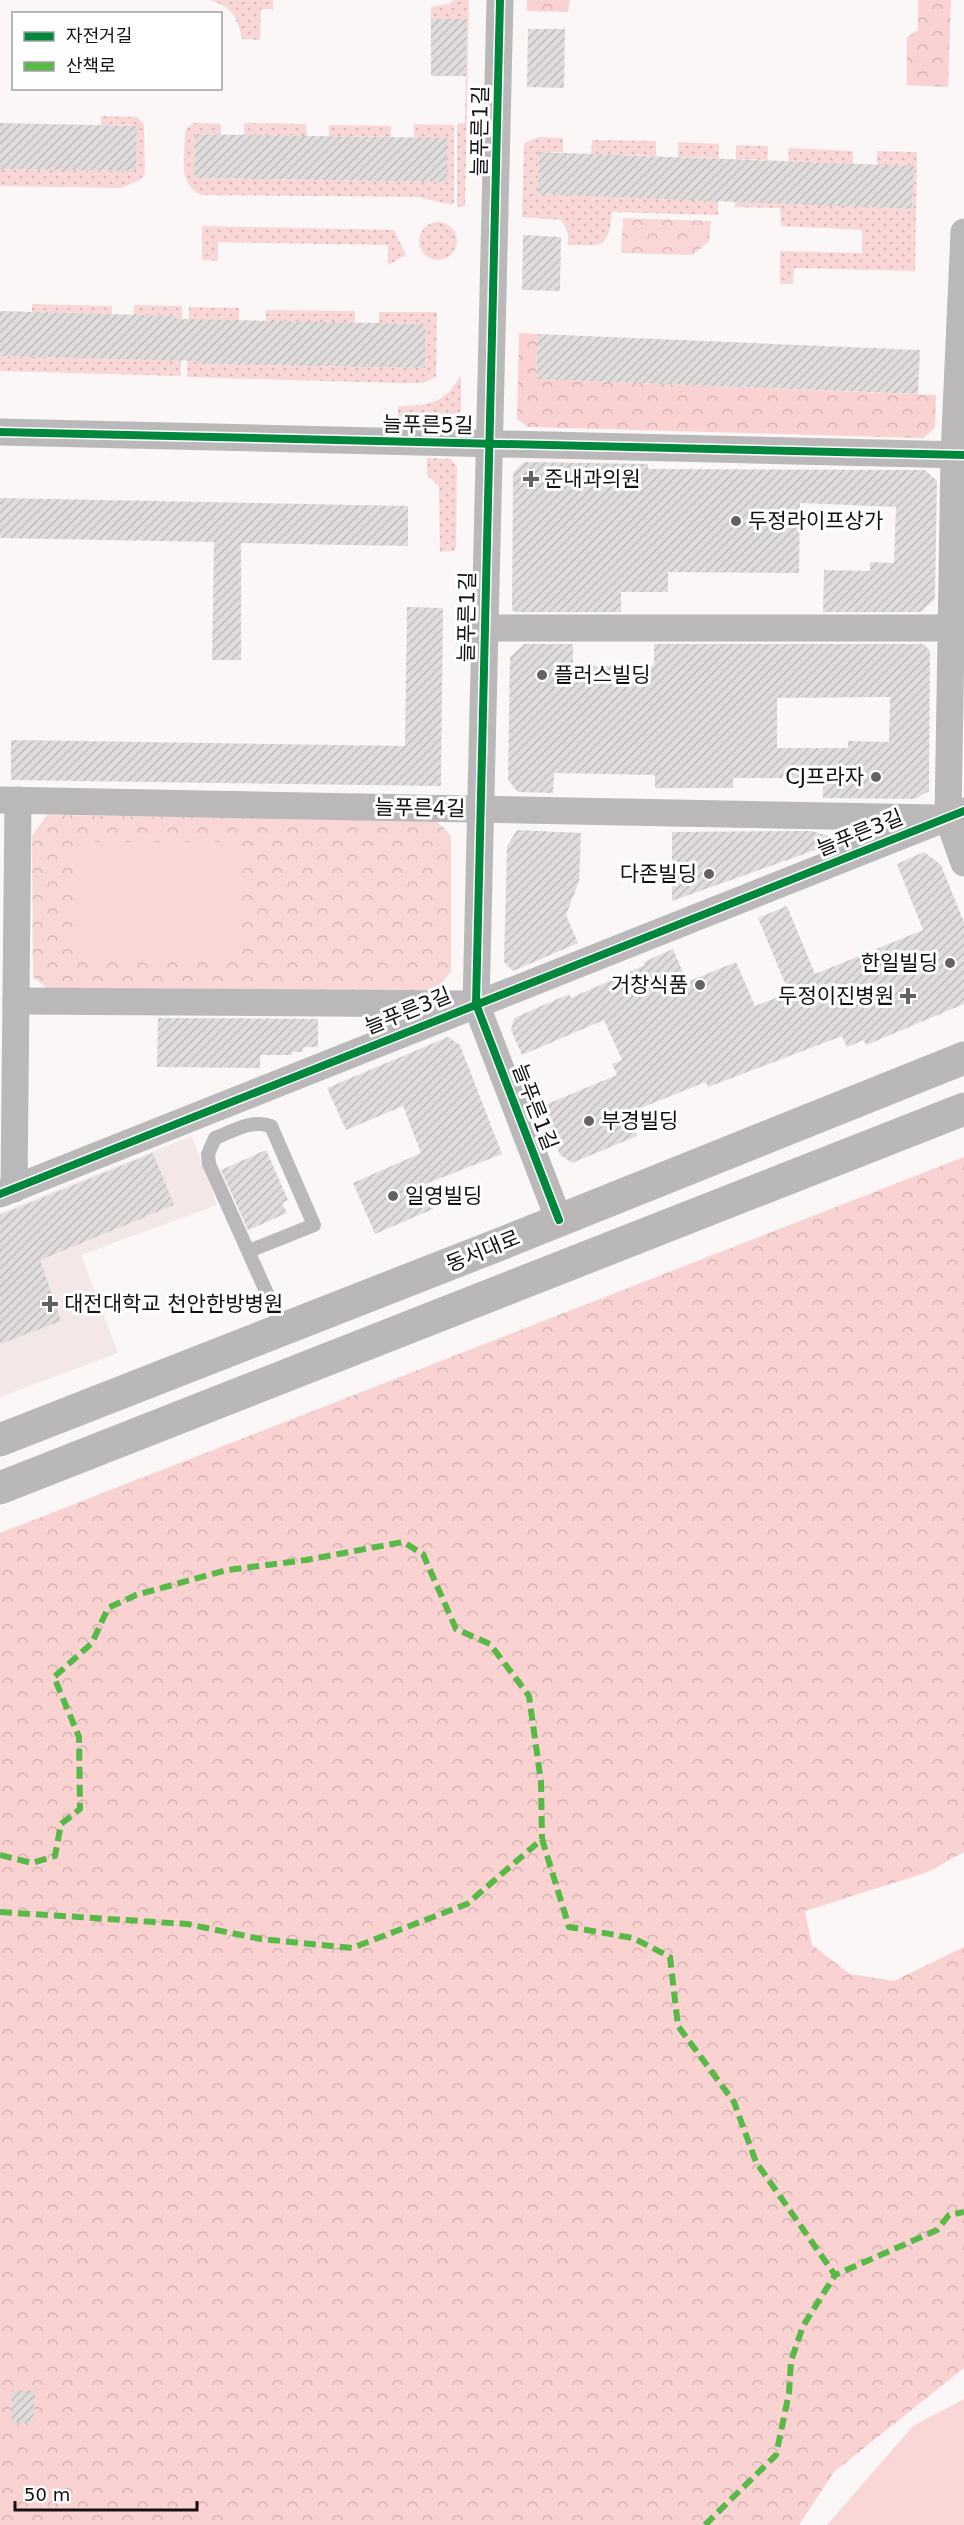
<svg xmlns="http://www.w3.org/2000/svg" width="964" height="2525" font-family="'DejaVu Sans','Noto Sans KR',sans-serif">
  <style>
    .built { fill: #f3e8e7 }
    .grass { fill: url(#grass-dots) }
    .forest { fill: url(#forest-crowns) }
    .park { fill: url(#park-crowns) }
    .garden { fill: #f9d7d7 }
    .building { fill: url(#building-hatch); fill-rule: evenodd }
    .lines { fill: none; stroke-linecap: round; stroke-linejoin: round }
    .lane { stroke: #bab8b8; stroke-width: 14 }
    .street { stroke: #bab8b8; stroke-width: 27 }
    .secondary { stroke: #bab7b7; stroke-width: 33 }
    .quiet { stroke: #58b947; stroke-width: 6; stroke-dasharray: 12 6; stroke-linecap: butt }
    .cycleway-casing { stroke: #fff; stroke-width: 11 }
    .cycleway { stroke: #00873e; stroke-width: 8 }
    .poi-dot { fill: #666161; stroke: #fff; stroke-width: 2 }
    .labels { text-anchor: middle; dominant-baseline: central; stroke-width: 6; stroke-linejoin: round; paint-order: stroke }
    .street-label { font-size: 21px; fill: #161010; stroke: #fff }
    .poi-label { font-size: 21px; fill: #161010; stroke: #fff; text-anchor: start }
  </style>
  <defs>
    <pattern id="grass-dots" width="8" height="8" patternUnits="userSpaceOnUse" patternTransform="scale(1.5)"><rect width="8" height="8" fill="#f9d7d7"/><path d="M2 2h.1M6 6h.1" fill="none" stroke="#d5b8b8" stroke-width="1.8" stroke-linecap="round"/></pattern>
    <pattern id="forest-crowns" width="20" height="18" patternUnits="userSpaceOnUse" patternTransform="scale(1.5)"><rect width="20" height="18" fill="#f9d2d1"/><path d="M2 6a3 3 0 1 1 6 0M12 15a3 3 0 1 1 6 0" fill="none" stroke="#d5b3b2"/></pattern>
    <pattern id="park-crowns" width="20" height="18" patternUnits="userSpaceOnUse" patternTransform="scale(1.5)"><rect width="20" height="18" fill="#f9d7d7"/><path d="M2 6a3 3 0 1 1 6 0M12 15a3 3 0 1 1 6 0" fill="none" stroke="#d5b8b8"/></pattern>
    <pattern id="building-hatch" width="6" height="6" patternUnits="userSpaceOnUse" patternTransform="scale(1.5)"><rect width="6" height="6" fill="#e1dcdc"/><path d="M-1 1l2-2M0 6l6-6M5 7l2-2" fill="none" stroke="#c0bcbc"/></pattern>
  </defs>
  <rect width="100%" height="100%" fill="#fbf7f7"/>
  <!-- built -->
  <path class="built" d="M 192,1136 L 217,1205 L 81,1255 L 118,1353 L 0,1397 L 0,1213 Z"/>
  <!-- grass -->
  <g class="grass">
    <path d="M 209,0 L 273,0 L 273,9 L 261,9 L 260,40 L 242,39 C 238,18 231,5 209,0 Z"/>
    <path d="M 454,0 L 469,0 L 465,206 L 457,207 L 457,124 L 465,123 L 467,20 L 431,19 L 431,7 L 449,4 Z"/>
    <path d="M 101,116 L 137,117 L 144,124 L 145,174 L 140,180 L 121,188 L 0,186 L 0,169 L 136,171 L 137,126 L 101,125 Z"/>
    <path d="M 194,123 L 221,124 L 221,134 L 195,134 L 194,178 L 446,182 L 447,138 L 414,138 L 414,124 L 454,125 L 454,203 L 452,205 L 417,197 L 202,195 C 177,185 185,155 185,133 L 187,128 Z"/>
    <path d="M 244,123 L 306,124 L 307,136 L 244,135 Z"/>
    <path d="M 329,125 L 391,126 L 391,137 L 329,136 Z"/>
    <path d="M 539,137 L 563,138 L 563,152 L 539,152 L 538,194 L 711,200 L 713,158 L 678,157 L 678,142 L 719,144 L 718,215 L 612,212 C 608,250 604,245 568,245 L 568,232 L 561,220 L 522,217 L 524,143 Z"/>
    <path d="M 592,140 L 656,141 L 656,156 L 591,154 Z"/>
    <path d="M 736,145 L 768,146 L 768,160 L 740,159 L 738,201 L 912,209 L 914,166 L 877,165 L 877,151 L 917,152 L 915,271 L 794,268 L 793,284 L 780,284 L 780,251 L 862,253 L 862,230 L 781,226 L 780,208 L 735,207 Z"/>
    <path d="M 789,148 L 853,151 L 853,164 L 788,161 Z"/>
    <circle cx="438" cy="241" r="19"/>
    <path d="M 202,226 L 394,230 L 406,255 L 388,265 L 388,245 L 218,242 L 218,261 L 202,260 Z"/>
    <path d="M 32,304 L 112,306 L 112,315 L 32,312 Z"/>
    <path d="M 134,305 L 182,306 L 181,376 L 0,371 L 0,356 L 175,360 L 176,316 L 134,315 Z"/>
    <path d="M 189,307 L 239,308 L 239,321 L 199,320 L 198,364 L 425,368 L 426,324 L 379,323 L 379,312 L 437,312 L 436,377 L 423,383 L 398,383 L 187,377 Z"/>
    <path d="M 266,310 L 355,311 L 355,323 L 266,321 Z"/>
    <path d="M 461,375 L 461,410 L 448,427 L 398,426 L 398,406 C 430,406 445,403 461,375 Z"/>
    <path d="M 427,458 L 451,459 L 457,466 L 456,547 L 454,551 L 440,552 L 439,486 L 427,475 Z"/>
  </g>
  <!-- forest -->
  <g class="forest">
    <path d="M 527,0 L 570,0 L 568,12 L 527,11 Z"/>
    <path d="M 918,0 L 951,0 L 948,87 L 907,85 L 907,37 L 918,30 Z"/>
    <path d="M 519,333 L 538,334 L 536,379 L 936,395 L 935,427 L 924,438 L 528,427 L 517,419 Z"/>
    <path d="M 964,1157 L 964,1852 L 928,1872 L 805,1911 L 812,1945 L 850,1974 L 894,1981 L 964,1947 L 964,2368 L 834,2472 L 799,2525 L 0,2525 L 0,1533 Z"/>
  </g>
  <!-- park -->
  <g class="park">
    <path d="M 623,218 L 711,221 L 709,241 L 693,255 L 621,253 Z"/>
    <path d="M 47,815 L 436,820 L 451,836 L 451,971 L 435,992 L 47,988 L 33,977 L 32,836 Z"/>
  </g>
  <!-- garden -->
  <g class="garden">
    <path d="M 75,842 L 238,842 L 238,957 L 76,958 Z"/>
    <path d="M 964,2399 L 964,2525 L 827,2525 L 913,2426 Z"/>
  </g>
  <!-- building -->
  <g class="building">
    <path d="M 431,19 L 467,19 L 466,76 L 431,76 Z"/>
    <path d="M 528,29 L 565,29 L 564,88 L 527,87 Z"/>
    <path d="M 0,123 L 137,126 L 136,171 L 0,169 Z"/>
    <path d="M 195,134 L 447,138 L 447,182 L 194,178 Z"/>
    <path d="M 539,152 L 914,166 L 912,209 L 538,194 Z"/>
    <path d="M 523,235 L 561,237 L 560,291 L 522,290 Z"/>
    <path d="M 0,311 L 177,316 L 176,319 L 426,324 L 425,368 L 198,364 L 198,361 L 0,356 Z"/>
    <path d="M 538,334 L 920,350 L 918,394 L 536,379 Z"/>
    <path d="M 524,462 L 648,464 L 648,469 L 925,470 L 937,481 L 935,599 L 921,612 L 823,612 L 824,570 L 870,571 L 870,562 L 894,563 L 896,507 L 800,503 L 799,573 L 668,572 L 668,592 L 621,592 L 621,612 L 516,612 L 512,610 L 513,473 Z"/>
    <path d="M 0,498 L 408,506 L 408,546 L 241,543 L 241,660 L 212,660 L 214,542 L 0,538 Z"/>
    <path d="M 407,607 L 443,608 L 441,786 L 11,780 L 11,740 L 405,746 Z"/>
    <path d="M 524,644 L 573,644 L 573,666 L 654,666 L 654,644 L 924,644 L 930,651 L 929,791 L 915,799 L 823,798 L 823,778 L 733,778 L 733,788 L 655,788 L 655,775 L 554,773 L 553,793 L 518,792 L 508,780 L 510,657 ZM 890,697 L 889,742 L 848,741 L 848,748 L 777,748 L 777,698 Z"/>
    <path d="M 517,830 L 581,833 L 579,881 L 566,915 L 578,943 L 513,971 L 504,962 L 507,846 Z"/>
    <path d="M 812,831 L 843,840 L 672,901 L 672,832 Z"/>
    <path d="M 924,852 L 941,865 L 964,922 L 964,1004 L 866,1045 L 864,1040 L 847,1047 L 842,1036 L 708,1087 L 706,1082 L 628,1113 L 637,1136 L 572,1163 L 560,1155 L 540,1107 L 617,1075 L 612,1064 L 622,1060 L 604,1020 L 522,1055 L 511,1030 L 514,1018 L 569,994 L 571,998 L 645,965 L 644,962 L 673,949 L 687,982 L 736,962 L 755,1006 L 789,993 L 758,918 L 787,906 L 815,974 L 923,930 L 897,864 Z"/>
    <path d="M 158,1018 L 318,1019 L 318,1047 L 303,1047 L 303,1052 L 292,1052 L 292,1055 L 260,1055 L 260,1068 L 157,1067 Z"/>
    <path d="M 448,1037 L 460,1045 L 502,1154 L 423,1185 L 433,1209 L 375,1234 L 353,1183 L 421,1153 L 403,1106 L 346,1130 L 327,1088 Z"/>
    <path d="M 266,1150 L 288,1200 L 282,1203 L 287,1213 L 248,1230 L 221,1170 Z"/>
    <path d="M 153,1153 L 174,1205 L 40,1260 L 61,1321 L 0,1344 L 0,1215 Z"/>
    <path d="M 12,2390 L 35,2391 L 33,2424 L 11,2422 Z"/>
  </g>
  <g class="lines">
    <!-- lane -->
    <path class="lane" d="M 249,1251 L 314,1225 L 271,1126 C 252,1119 233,1131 215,1138 L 208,1154 L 209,1164 L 283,1329"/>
    <!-- street -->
    <g class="street">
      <path d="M 500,0 L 476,1004 L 559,1220"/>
      <path d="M 964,232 L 954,455 L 948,818 L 964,863"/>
      <path d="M 0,432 L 964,455"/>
      <path d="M 484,628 L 964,628"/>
      <path d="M 0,800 L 935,818"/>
      <path d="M 16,1001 L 463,1004"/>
      <path d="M 14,1189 L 18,800"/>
      <path d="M 0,1194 L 964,811"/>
    </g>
    <!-- secondary -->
    <g class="secondary">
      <path d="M 0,1440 L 508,1241 L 964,1058"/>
      <path d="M 0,1488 L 964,1109"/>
    </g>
    <!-- quiet -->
    <g class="quiet">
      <path d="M 0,1855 L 32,1863 L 55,1856 L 61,1824 L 80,1809 L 79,1737 L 54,1677 L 92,1643 L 108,1608 L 136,1595 L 227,1570 L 306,1560 L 403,1542 L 423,1554 L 456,1629 L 490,1644 L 529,1696 L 541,1782 L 542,1839"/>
      <path d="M 0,1912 L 187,1924 L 261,1939 L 352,1948 L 467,1904 L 542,1839 L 569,1927 L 633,1938 L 670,1957 L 678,2026 L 734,2102 L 756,2162 L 835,2275 L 937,2230 L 949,2215 L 964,2212"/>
      <path d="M 705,2525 L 776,2455 L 789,2393 L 791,2361 L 803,2326 L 835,2275"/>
    </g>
    <defs>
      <g id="cycleway">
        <path d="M 500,0 L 476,1004 L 559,1220"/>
        <path d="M 0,432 L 964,455"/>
        <path d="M 0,1194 L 964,811"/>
      </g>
    </defs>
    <!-- cycleway casing -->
    <use href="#cycleway" class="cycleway-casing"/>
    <!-- cycleway -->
    <use href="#cycleway" class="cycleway"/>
  </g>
  <!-- markers -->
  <g class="poi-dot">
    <path d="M528 470h6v6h6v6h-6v6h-6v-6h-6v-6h6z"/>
    <circle cx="736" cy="521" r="6"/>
    <circle cx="542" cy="675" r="6"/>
    <circle cx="876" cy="777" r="6"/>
    <circle cx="709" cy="874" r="6"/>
    <circle cx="950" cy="963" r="6"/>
    <circle cx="700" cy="985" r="6"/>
    <path d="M905 987h6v6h6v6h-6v6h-6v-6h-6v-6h6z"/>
    <circle cx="589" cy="1121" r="6"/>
    <circle cx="393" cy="1196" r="6"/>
    <path d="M47 1295h6v6h6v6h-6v6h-6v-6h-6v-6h6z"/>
  </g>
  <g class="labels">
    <!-- street labels -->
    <g class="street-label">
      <text transform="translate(480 131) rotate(-89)">늘푸른1길</text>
      <text transform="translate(428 425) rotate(1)">늘푸른5길</text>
      <text transform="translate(467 617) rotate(-89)">늘푸른1길</text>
      <text transform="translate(420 808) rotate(1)">늘푸른4길</text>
      <text transform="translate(860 833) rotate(-22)">늘푸른3길</text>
      <text transform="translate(408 1011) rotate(-22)">늘푸른3길</text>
      <text transform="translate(535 1107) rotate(69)">늘푸른1길</text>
      <text transform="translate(483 1251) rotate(-22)">동서대로</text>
    </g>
    <!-- poi labels -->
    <g class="poi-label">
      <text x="544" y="479">준내과의원</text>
      <text x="748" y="521">두정라이프상가</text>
      <text x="554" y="675">플러스빌딩</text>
      <text x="864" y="777" text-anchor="end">CJ프라자</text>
      <text x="697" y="874" text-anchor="end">다존빌딩</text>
      <text x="938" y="963" text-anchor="end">한일빌딩</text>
      <text x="688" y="985" text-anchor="end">거창식품</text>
      <text x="894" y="996" text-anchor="end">두정이진병원</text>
      <text x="601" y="1121">부경빌딩</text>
      <text x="405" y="1196">일영빌딩</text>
      <text x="64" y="1304">대전대학교 천안한방병원</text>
    </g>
  </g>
  <!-- legend -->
  <rect x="12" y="12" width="210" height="78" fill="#ffffff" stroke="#a29f9f" stroke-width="1.5"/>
  <rect x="24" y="32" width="30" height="9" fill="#00873e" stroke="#a29f9f" stroke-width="1.5"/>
  <text x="66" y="42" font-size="18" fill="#161010">자전거길</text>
  <rect x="24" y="62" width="30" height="9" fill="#58b947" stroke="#a29f9f" stroke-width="1.5"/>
  <text x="66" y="72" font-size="18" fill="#161010">산책로</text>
  <!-- scale -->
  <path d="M15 2501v9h182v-9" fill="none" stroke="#161010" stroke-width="3"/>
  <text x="24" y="2501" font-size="18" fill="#161010" stroke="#ffffff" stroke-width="4.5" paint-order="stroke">50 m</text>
</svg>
